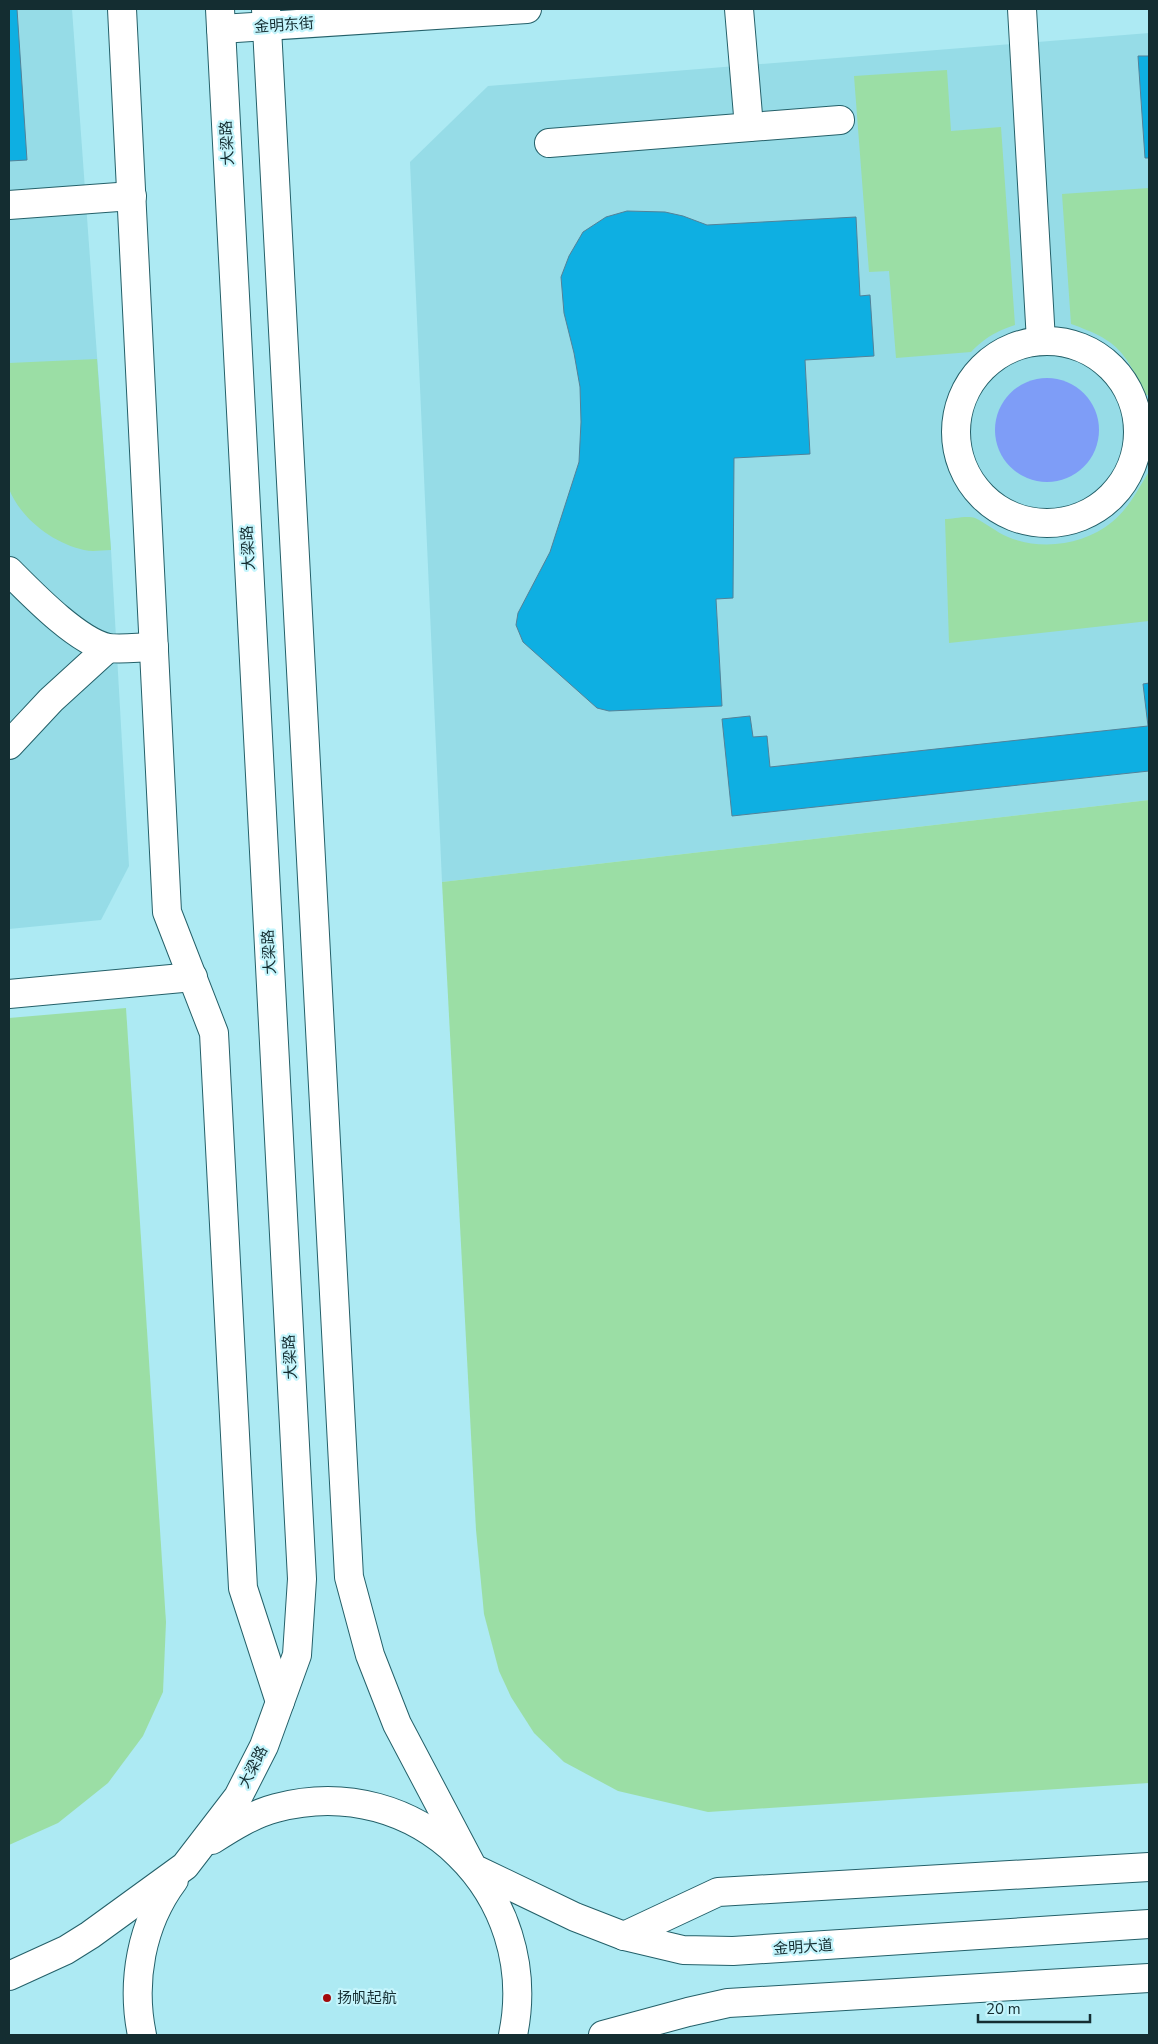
<svg xmlns="http://www.w3.org/2000/svg" width="1158" height="2044" font-family="'Nunito Sans','Noto Sans SC',sans-serif">
  <style>
    .built { fill: #96dce7 }
    .green { fill: #9bdea5 }
    .water { fill: #7e9df7 }
    .building { fill: #0eafe2; stroke: #528299 }
    .lines { fill: none; stroke-linecap: round; stroke-linejoin: round }
    .minor-casing { stroke: #246069; stroke-width: 30 }
    .major-casing { stroke: #246069; stroke-width: 30 }
    .minor { stroke: #fff; stroke-width: 28 }
    .major { stroke: #fff; stroke-width: 28 }
    .poi-dot { fill: #a30a0b; stroke: #c5f5fc; stroke-width: 2 }
    .labels { text-anchor: middle; dominant-baseline: central; stroke-width: 4.5; stroke-linejoin: round; paint-order: stroke }
    .street-label { font-size: 15px; fill: #142d31; stroke: #c5f5fc }
    .poi-label { font-size: 15px; fill: #142d31; stroke: #c5f5fc; text-anchor: start }
  </style>
  <rect width="100%" height="100%" fill="#adeaf3"/>
  <!-- built -->
  <g class="built">
    <path d="M 9,9 L 72,9 L 111,550 L 129,866 L 101,920 L 9,929 Z"/>
    <path d="M 1149,33 L 1149,800 L 442,882 L 410,162 L 488,86 Z"/>
  </g>
  <!-- green -->
  <g class="green">
    <path d="M 947,70 L 951,131 L 1001,127 L 1015,325 C 995,332 986,337 971,352 L 896,358 L 889,271 L 869,272 L 854,76 Z"/>
    <path d="M 1149,188 L 1149,395 L 1146,395 C 1124,351 1119,341 1071,324 L 1062,194 Z"/>
    <path d="M 97,359 L 111,550 C 102,550 93,552 84,550 C 53,543 21,519 9,489 L 9,363 Z"/>
    <path d="M 1148,473 L 1149,621 L 949,643 L 945,519 C 953,519 967,515 975,518 C 986,523 996,532 1008,537 C 1042,551 1084,545 1112,522 C 1128,509 1138,490 1148,473 Z"/>
    <path d="M 1149,800 L 1149,1783 L 708,1812 L 618,1791 L 564,1762 L 534,1733 L 511,1697 L 499,1671 L 484,1614 L 476,1530 L 442,882 Z"/>
    <path d="M 126,1008 L 166,1622 L 163,1692 L 143,1736 L 108,1783 L 58,1823 L 9,1845 L 9,1018 Z"/>
  </g>
  <!-- water -->
  <circle class="water" cx="1047" cy="430" r="52"/>
  <!-- building -->
  <g class="building">
    <path d="M 9,9 L 17,9 L 27,160 L 9,161 Z"/>
    <path d="M 1138,56 L 1149,56 L 1149,158 L 1145,158 Z"/>
    <path d="M 627,211 L 665,212 L 683,216 L 707,225 L 856,217 L 860,296 L 870,295 L 874,356 L 805,360 L 810,454 L 734,458 L 733,598 L 716,599 L 722,706 L 609,711 L 597,708 L 523,642 L 516,625 L 518,613 L 550,552 L 579,462 L 581,422 L 580,387 L 574,353 L 564,313 L 561,277 L 569,256 L 583,232 L 606,217 Z"/>
    <path d="M 1149,683 L 1149,771 L 732,816 L 722,719 L 750,716 L 753,737 L 767,736 L 770,767 L 1148,726 L 1143,684 Z"/>
  </g>
  <g class="lines">
    <defs>
      <g id="minor">
        <path d="M 122,9 L 167,912 L 214,1033 L 243,1588 L 280,1702"/>
        <path d="M 739,9 L 749,127"/>
        <path d="M 1022,9 L 1041,341"/>
        <path d="M 221,29 L 527,9"/>
        <path d="M 549,143 L 840,120"/>
        <path d="M 9,205 L 132,196"/>
        <circle cx="1047" cy="432" r="91"/>
        <path d="M 9,571 C 32,594 77,641 108,648 C 123,650 140,647 154,647"/>
        <path d="M 9,745 L 51,700 L 108,648"/>
        <path d="M 9,994 L 193,977"/>
        <path d="M 624,1936 L 718,1892 L 1149,1867"/>
      </g>
      <g id="major">
        <path d="M 266,9 L 349,1577 L 370,1655 L 397,1724 L 473,1868 L 575,1917 L 624,1936 L 683,1950 L 733,1951 L 1149,1924"/>
        <path d="M 212,1840 C 232,1827 253,1814 276,1808 C 418,1770 542,1894 513,2035"/>
        <path d="M 9,1976 L 66,1950 L 90,1935 L 185,1866 L 238,1797 L 264,1746 L 297,1655 L 302,1579 L 220,9"/>
        <path d="M 142,2035 C 131,1982 141,1924 174,1880"/>
        <path d="M 603,2035 L 688,2012 L 728,2003 L 1149,1978"/>
      </g>
    </defs>
    <!-- minor casing -->
    <use href="#minor" class="minor-casing"/>
    <!-- major casing -->
    <use href="#major" class="major-casing"/>
    <!-- minor -->
    <use href="#minor" class="minor"/>
    <!-- major -->
    <use href="#major" class="major"/>
  </g>
  <!-- markers -->
  <circle class="poi-dot" cx="327" cy="1998" r="5"/>
  <g class="labels">
    <!-- street labels -->
    <g class="street-label">
      <text transform="translate(284 25) rotate(-4)">金明东街</text>
      <text transform="translate(227 143) rotate(-93)">大梁路</text>
      <text transform="translate(248 548) rotate(-93)">大梁路</text>
      <text transform="translate(269 952) rotate(-93)">大梁路</text>
      <text transform="translate(290 1357) rotate(-93)">大梁路</text>
      <text transform="translate(253 1767) rotate(-63)">大梁路</text>
      <text transform="translate(803 1947) rotate(-4)">金明大道</text>
    </g>
    <!-- poi labels -->
    <g class="poi-label">
      <text x="337" y="1998">扬帆起航</text>
    </g>
  </g>
  <!-- border -->
  <rect width="1158" height="2044" fill="none" stroke="#142d31" stroke-width="20"/>
  <!-- scale -->
  <path d="M978 2014v8h112v-8" fill="none" stroke="#142d31" stroke-width="2.5"/>
  <text x="986" y="2014" font-size="15" fill="#142d31" stroke="#c5f5fc" stroke-width="4" paint-order="stroke">20 m</text>
</svg>
